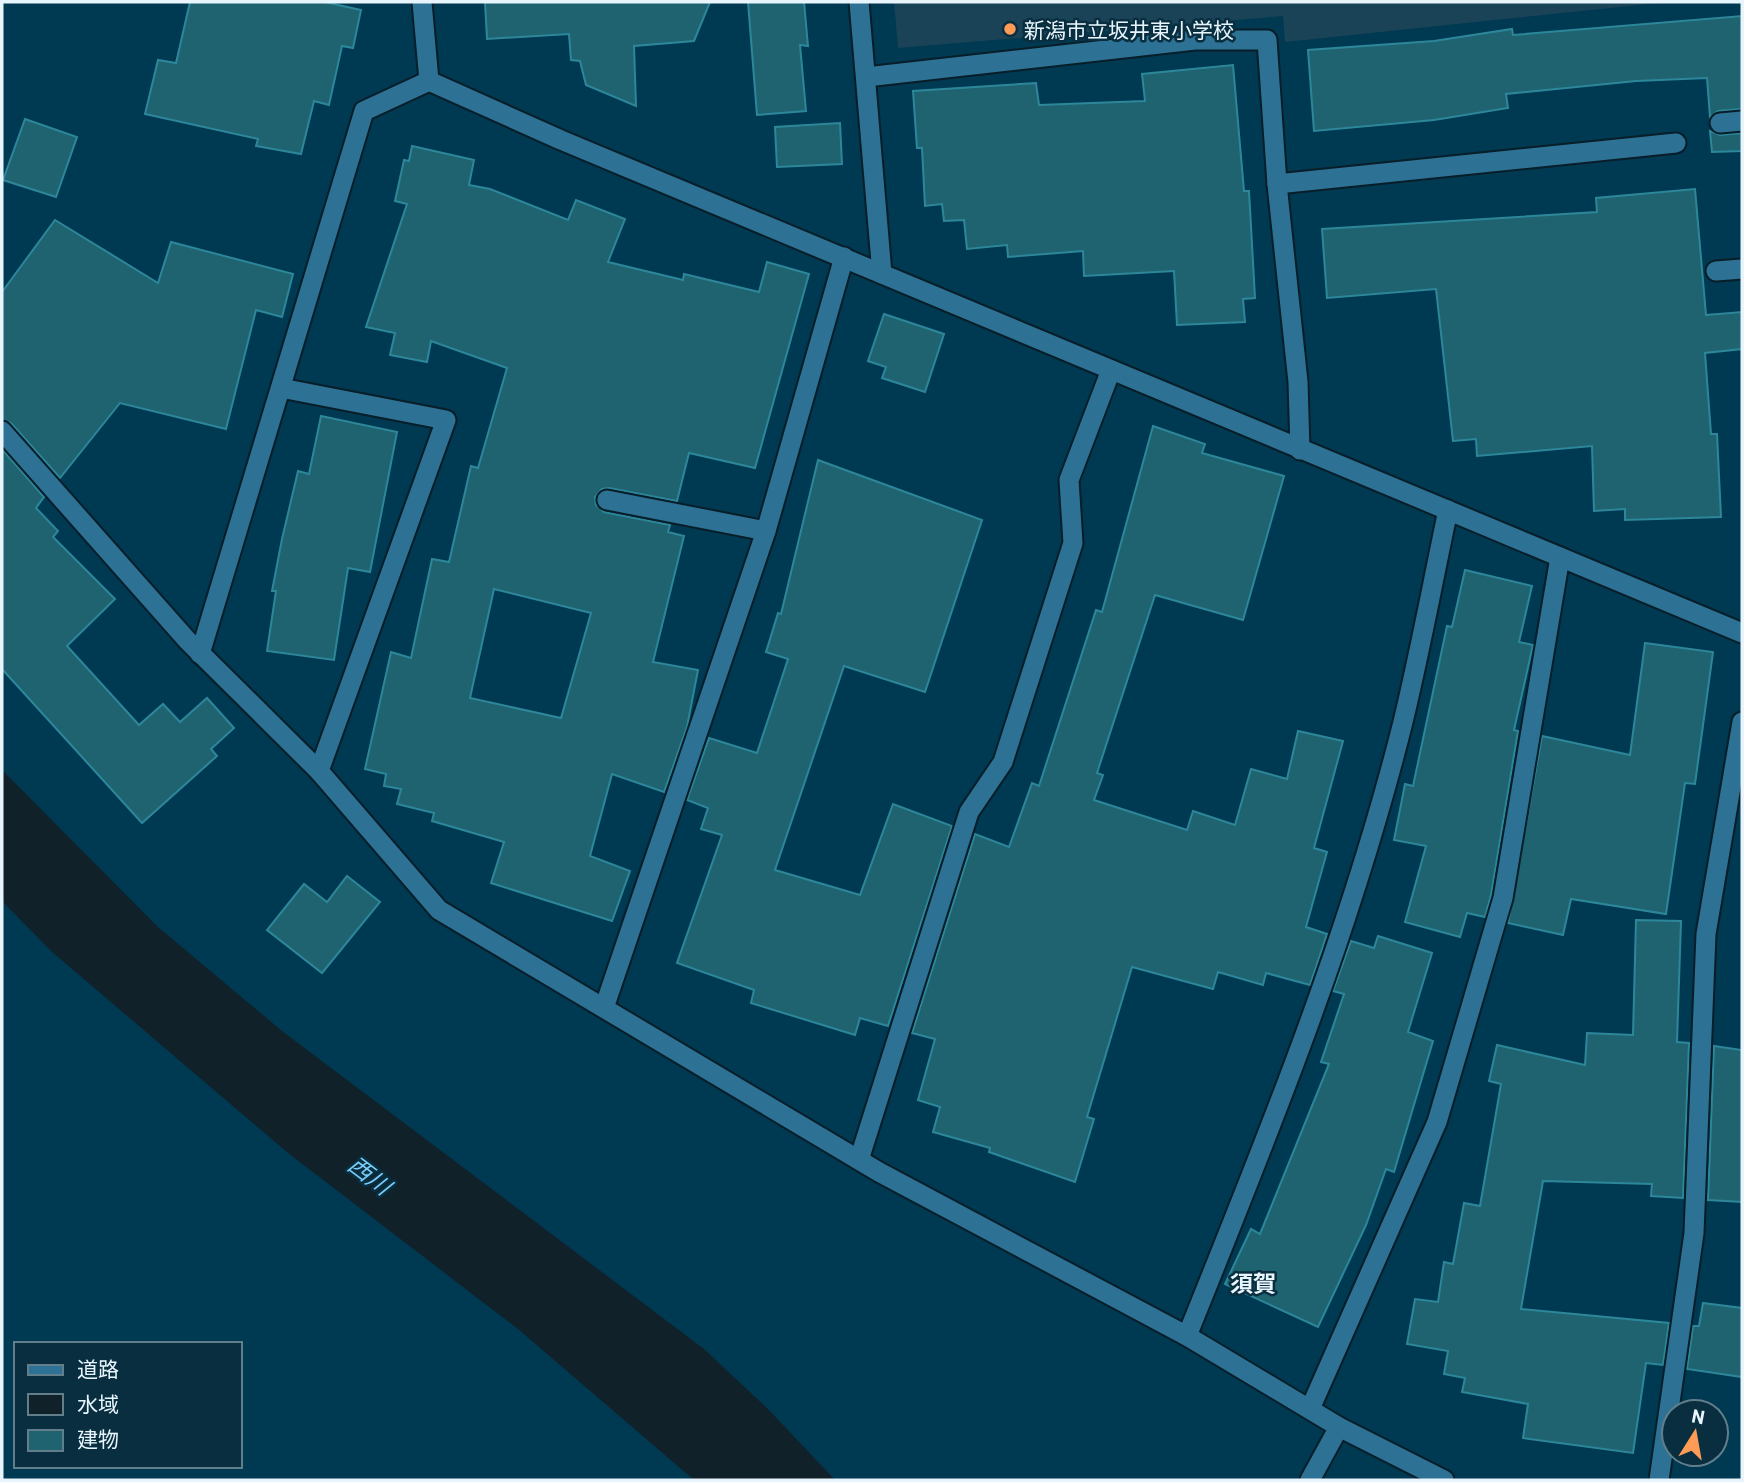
<svg xmlns="http://www.w3.org/2000/svg" width="1744" height="1482" font-family="Barlow,'Noto Sans JP',sans-serif">
  <style>
    .built { fill: #1a4357 }
    .water { fill: #11212a }
    .building { fill: #1f6371; stroke: #2d879a; stroke-width: 2; fill-rule: evenodd }
    .lines { fill: none; stroke-linecap: round; stroke-linejoin: round }
    .minor-casing { stroke: #081e29; stroke-width: 23 }
    .minor { stroke: #2d7295; stroke-width: 19 }
    .poi-dot { fill: #fe9c57; stroke: #082e3f; stroke-width: 2.5 }
    .labels { text-anchor: middle; dominant-baseline: central; stroke-width: 5; stroke-linejoin: round; paint-order: stroke }
    .poi-label { font-size: 21px; fill: #e8f5fd; stroke: #082e3f; text-anchor: start }
    .water-label { font-size: 23px; font-style: italic; fill: #7cccf8; stroke: #082e3f }
    .neighbourhood-label { font-size: 23px; font-weight: bold; fill: #e8f5fd; stroke: #082e3f }
  </style>
  <rect width="100%" height="100%" fill="#003952"/>
  <!-- built -->
  <path class="built" d="M 894,2 L 1667,2 L 1285,42 L 1283,16 L 898,48 Z"/>
  <!-- water -->
  <path class="water" d="M 2,770 L 158,927 L 282,1031 L 704,1349 L 767,1408 L 835,1480 L 694,1480 L 518,1329 L 288,1153 L 51,951 L 2,901 Z"/>
  <!-- building -->
  <g class="building">
    <path d="M 190,2 L 325,2 L 361,10 L 353,48 L 342,46 L 329,105 L 314,101 L 301,154 L 256,146 L 258,139 L 145,114 L 158,60 L 176,63 Z"/>
    <path d="M 485,2 L 710,2 L 694,41 L 634,46 L 636,106 L 586,85 L 580,61 L 571,60 L 569,34 L 487,39 Z"/>
    <path d="M 748,2 L 804,2 L 808,46 L 800,45 L 806,111 L 757,115 Z"/>
    <path d="M 1742,16 L 1742,109 L 1718,111 L 1710,117 L 1707,78 L 1636,81 L 1506,94 L 1508,108 L 1434,120 L 1314,131 L 1308,50 L 1434,41 L 1512,29 L 1513,35 Z"/>
    <path d="M 1233,65 L 1244,191 L 1249,191 L 1255,298 L 1243,299 L 1245,322 L 1177,325 L 1174,271 L 1084,276 L 1083,251 L 1008,257 L 1007,245 L 967,249 L 964,220 L 944,221 L 942,204 L 925,206 L 922,148 L 917,148 L 913,91 L 1036,83 L 1039,105 L 1145,101 L 1142,74 Z"/>
    <path d="M 25,119 L 77,137 L 56,197 L 3,180 Z"/>
    <path d="M 840,123 L 842,164 L 777,167 L 775,127 Z"/>
    <path d="M 1710,131 L 1720,135 L 1742,133 L 1742,151 L 1712,152 Z"/>
    <path d="M 412,146 L 474,160 L 469,185 L 490,189 L 568,220 L 576,200 L 625,219 L 608,262 L 683,280 L 684,274 L 759,292 L 767,262 L 809,274 L 755,468 L 689,453 L 677,501 L 609,488 L 602,489 L 595,497 L 596,505 L 604,512 L 670,525 L 668,532 L 684,536 L 653,662 L 698,670 L 687,727 L 664,792 L 612,774 L 590,856 L 630,871 L 612,921 L 491,883 L 504,842 L 432,821 L 434,813 L 397,804 L 401,789 L 384,786 L 386,774 L 365,769 L 391,652 L 411,658 L 432,559 L 449,562 L 471,466 L 478,468 L 507,368 L 431,341 L 427,362 L 390,355 L 395,333 L 366,327 L 407,204 L 395,201 L 404,160 L 409,161 ZM 494,589 L 591,613 L 561,718 L 470,698 Z"/>
    <path d="M 1695,189 L 1706,315 L 1742,312 L 1742,349 L 1705,353 L 1711,434 L 1717,434 L 1721,517 L 1625,520 L 1625,509 L 1594,511 L 1592,446 L 1477,456 L 1476,439 L 1453,441 L 1436,289 L 1327,298 L 1322,229 L 1597,212 L 1596,198 Z"/>
    <path d="M 55,220 L 158,283 L 171,242 L 293,274 L 282,317 L 256,310 L 226,429 L 120,403 L 60,478 L 11,423 L 2,419 L 2,292 Z"/>
    <path d="M 884,314 L 944,334 L 925,392 L 882,378 L 886,367 L 868,361 Z"/>
    <path d="M 321,416 L 397,432 L 370,572 L 348,568 L 334,660 L 267,651 L 276,591 L 272,591 L 282,539 L 298,471 L 309,474 Z"/>
    <path d="M 1153,426 L 1205,444 L 1202,453 L 1284,476 L 1243,620 L 1155,595 L 1097,773 L 1103,775 L 1094,800 L 1187,830 L 1193,811 L 1235,825 L 1251,769 L 1287,779 L 1298,731 L 1343,741 L 1314,848 L 1327,852 L 1306,927 L 1327,934 L 1310,985 L 1266,973 L 1263,985 L 1218,972 L 1213,989 L 1132,967 L 1087,1117 L 1094,1119 L 1075,1182 L 989,1152 L 990,1148 L 933,1132 L 940,1107 L 918,1100 L 935,1039 L 912,1033 L 975,834 L 1009,847 L 1032,783 L 1039,786 L 1096,610 L 1102,612 Z"/>
    <path d="M 2,449 L 44,497 L 36,508 L 58,531 L 53,537 L 115,599 L 67,646 L 139,725 L 163,704 L 180,722 L 207,698 L 234,728 L 211,749 L 217,756 L 142,823 L 2,669 Z"/>
    <path d="M 818,460 L 982,520 L 925,692 L 844,666 L 775,870 L 860,895 L 893,804 L 952,826 L 888,1026 L 860,1018 L 855,1035 L 751,1003 L 754,990 L 677,963 L 722,835 L 701,829 L 708,808 L 687,800 L 709,738 L 757,753 L 788,659 L 766,652 L 778,613 L 781,614 Z"/>
    <path d="M 1465,570 L 1532,586 L 1519,642 L 1533,645 L 1514,730 L 1518,731 L 1491,895 L 1485,917 L 1467,913 L 1460,937 L 1405,922 L 1426,846 L 1394,840 L 1405,784 L 1413,786 L 1447,626 L 1452,627 Z"/>
    <path d="M 1645,643 L 1713,652 L 1695,784 L 1685,783 L 1666,914 L 1571,899 L 1563,935 L 1508,923 L 1542,736 L 1630,755 Z"/>
    <path d="M 347,876 L 380,902 L 322,973 L 267,930 L 304,884 L 327,902 Z"/>
    <path d="M 1636,920 L 1681,921 L 1677,1042 L 1689,1043 L 1683,1198 L 1651,1196 L 1652,1184 L 1543,1181 L 1521,1309 L 1669,1323 L 1663,1365 L 1646,1363 L 1633,1453 L 1523,1438 L 1528,1404 L 1462,1392 L 1465,1378 L 1444,1374 L 1448,1351 L 1407,1344 L 1415,1299 L 1438,1302 L 1444,1262 L 1453,1264 L 1464,1203 L 1480,1206 L 1501,1084 L 1489,1081 L 1497,1045 L 1585,1065 L 1587,1033 L 1633,1035 Z"/>
    <path d="M 1378,936 L 1432,953 L 1408,1032 L 1433,1041 L 1394,1172 L 1386,1169 L 1366,1225 L 1318,1327 L 1225,1284 L 1251,1229 L 1260,1234 L 1329,1064 L 1321,1062 L 1344,994 L 1333,991 L 1351,941 L 1374,948 Z"/>
    <path d="M 1714,1046 L 1742,1050 L 1742,1202 L 1708,1200 Z"/>
    <path d="M 1703,1303 L 1742,1308 L 1742,1377 L 1687,1369 L 1693,1326 L 1699,1326 Z"/>
  </g>
  <g class="lines">
    <defs>
      <g id="minor">
        <path d="M 422,2 L 429,81 L 561,140 L 1742,633"/>
        <path d="M 859,2 L 882,274"/>
        <path d="M 866,77 L 1195,40 L 1267,40 L 1277,184 L 1298,382 L 1300,450"/>
        <path d="M 1720,123 L 1742,121"/>
        <path d="M 1277,184 L 1676,143"/>
        <path d="M 1716,271 L 1742,269"/>
        <path d="M 281,388 L 446,420 L 319,771"/>
        <path d="M 2,431 L 187,640 L 319,771 L 439,910 L 879,1172 L 1187,1336 L 1339,1427 L 1444,1480"/>
        <path d="M 607,500 L 766,531"/>
        <path d="M 200,654 L 364,111 L 429,81"/>
        <path d="M 604,1008 L 766,531 L 844,257"/>
        <path d="M 859,1160 L 969,812 L 1003,762 L 1073,543 L 1069,480 L 1111,370"/>
        <path d="M 1187,1336 C 1268,1135 1350,934 1403,722 C 1420,652 1433,581 1448,510"/>
        <path d="M 1310,1409 L 1437,1122 L 1503,898 L 1560,557"/>
        <path d="M 1310,1480 L 1339,1427"/>
        <path d="M 1659,1480 L 1694,1233 L 1706,934 L 1742,722"/>
      </g>
    </defs>
    <!-- minor casing -->
    <use href="#minor" class="minor-casing"/>
    <!-- minor -->
    <use href="#minor" class="minor"/>
  </g>
  <!-- markers -->
  <circle class="poi-dot" cx="1010" cy="29" r="7"/>
  <g class="labels">
    <!-- poi labels -->
    <g class="poi-label">
      <text x="1024" y="29">新潟市立坂井東小学校</text>
    </g>
    <!-- water labels -->
    <g class="water-label">
      <text transform="translate(370 1175) rotate(37)">西川</text>
    </g>
    <!-- neighbourhood labels -->
    <g class="neighbourhood-label">
      <text x="1253" y="1283">須賀</text>
    </g>
  </g>
  <!-- border -->
  <rect width="1744" height="1482" fill="none" stroke="#e8f5fd" stroke-width="7"/>
  <!-- legend -->
  <rect x="14" y="1342" width="228" height="126" fill="#082e3f" stroke="#627e8b" stroke-width="2"/>
  <rect x="28" y="1365" width="35" height="10" fill="#2d7295" stroke="#627e8b" stroke-width="2"/>
  <text x="77" y="1377" font-size="21" fill="#e8f5fd">道路</text>
  <rect x="28" y="1394" width="35" height="21" fill="#11212a" stroke="#627e8b" stroke-width="2"/>
  <text x="77" y="1412" font-size="21" fill="#e8f5fd">水域</text>
  <rect x="28" y="1430" width="35" height="21" fill="#1f6371" stroke="#627e8b" stroke-width="2"/>
  <text x="77" y="1447" font-size="21" fill="#e8f5fd">建物</text>
  <!-- north arrow -->
  <g transform="translate(1695 1433) rotate(11)"><circle r="33" fill="#082e3f" stroke="#627e8b" stroke-width="2"/>
  <path d="M0-5L12 26L0 18L-12 26Z" fill="#fe9c57"/>
  <text y="-10" font-size="19" font-weight="bold" text-anchor="middle" fill="#e8f5fd">N</text>
  </g>
</svg>
